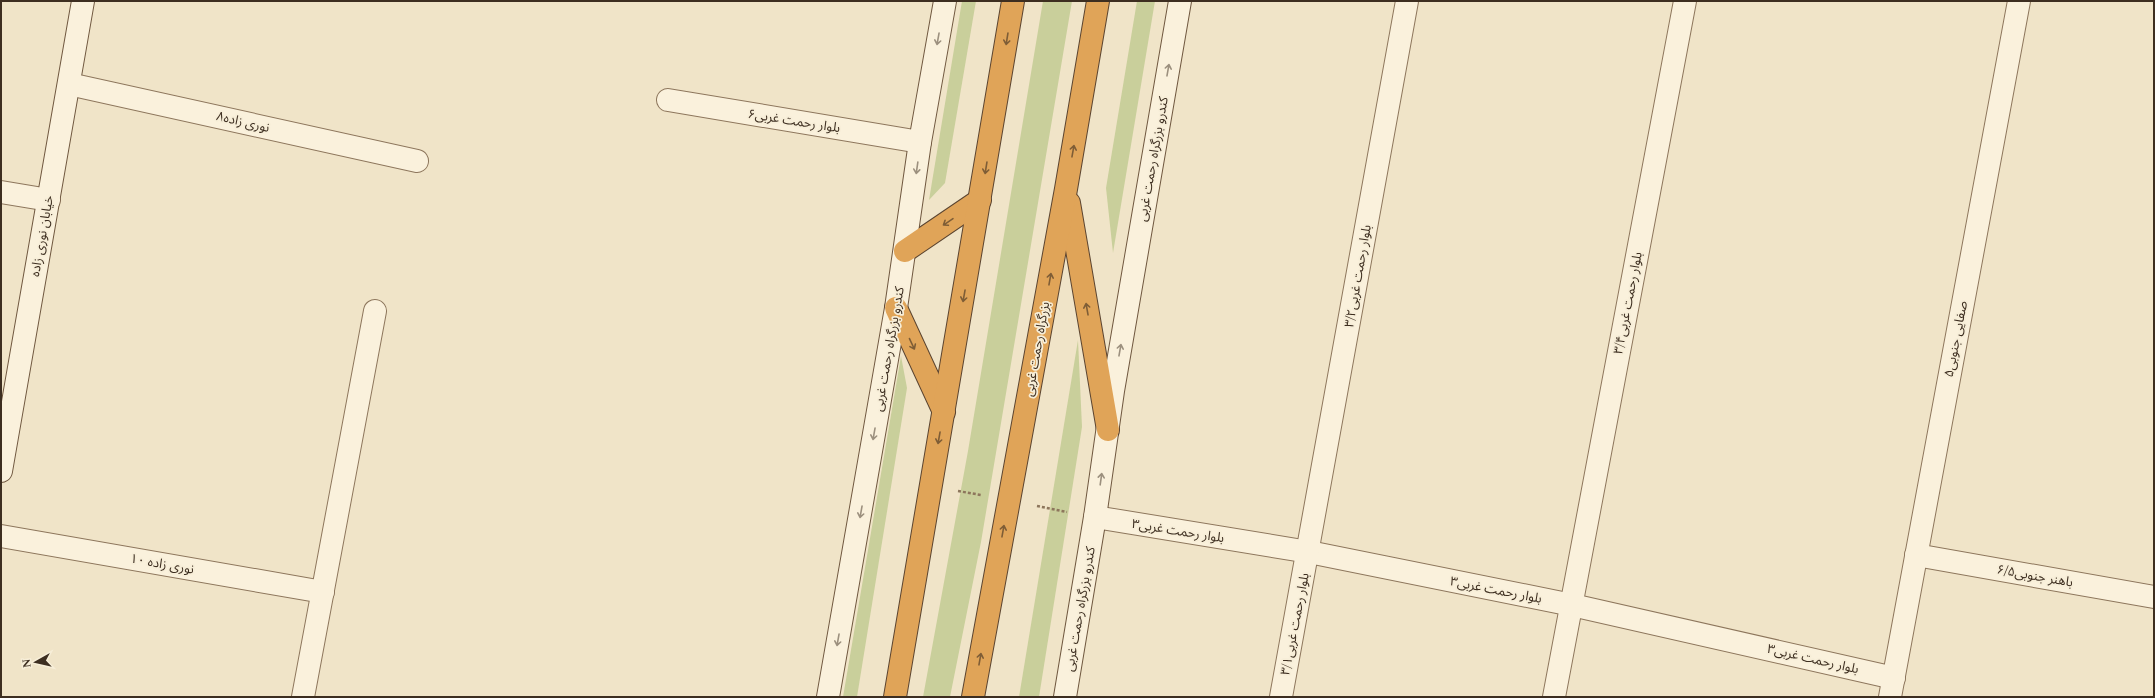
<svg xmlns="http://www.w3.org/2000/svg" width="2155" height="698" font-family="Spectral,'Noto Sans Arabic',serif">
  <style>
    .green { fill: #c9cf9b }
    .lines { fill: none; stroke-linecap: round; stroke-linejoin: round }
    .street-casing { stroke: #8d765c; stroke-width: 24 }
    .secondary-casing { stroke: #6f573f; stroke-width: 24 }
    .highway-casing { stroke: #5b4430; stroke-width: 24 }
    .path { stroke: #8d765c; stroke-width: 2.5; stroke-dasharray: 3 2; stroke-linecap: butt }
    .street { stroke: #faf1dc; stroke-width: 22 }
    .secondary { stroke: #faf1dc; stroke-width: 22 }
    .highway { stroke: #e0a458; stroke-width: 22 }
    .oneway { stroke: #9c907e }
    .oneway2 { stroke: #7e5d36 }
    .labels { text-anchor: middle; dominant-baseline: central; stroke-width: 3.5; stroke-linejoin: round; paint-order: stroke }
    .street-label { font-size: 13px; fill: #3d2e20; stroke: #f7eed8 }
  </style>
  <rect width="100%" height="100%" fill="#f0e4c8"/>
  <!-- green -->
  <g class="green">
    <path d="M 962,1 L 976,1 L 945,183 L 929,200 Z"/>
    <path d="M 1043,1 L 1072,1 L 981,542 L 950,697 L 923,697 L 968,451 Z"/>
    <path d="M 1137,1 L 1155,1 L 1113,253 L 1106,188 Z"/>
    <path d="M 1078,340 L 1082,427 L 1039,697 L 1019,697 Z"/>
    <path d="M 901,356 L 907,388 L 857,697 L 843,697 Z"/>
  </g>
  <g class="lines">
    <defs>
      <g id="street">
        <path d="M 69,84 L 417,161"/>
        <path d="M 668,100 L 920,142"/>
        <path d="M 1,192 L 49,200"/>
        <path d="M 1095,517 L 1309,552 L 1572,605 L 1894,678"/>
        <path d="M 1,536 L 323,592"/>
        <path d="M 1916,555 L 2154,597"/>
        <path d="M 303,697 L 375,311"/>
        <path d="M 1281,697 L 1407,1"/>
        <path d="M 1554,697 L 1685,1"/>
        <path d="M 1890,697 L 2019,1"/>
      </g>
      <g id="secondary">
        <path d="M 1,471 L 83,1"/>
        <path d="M 828,697 L 896,308 L 920,142 L 945,1"/>
        <path d="M 1065,697 L 1095,517 L 1113,391 L 1180,1"/>
      </g>
      <g id="highway">
        <path d="M 1069,203 L 1108,430"/>
        <path d="M 905,251 L 980,200"/>
        <path d="M 896,308 L 944,412"/>
        <path d="M 895,697 L 1013,1"/>
        <path d="M 973,697 L 1066,189 L 1098,1"/>
      </g>
    </defs>
    <!-- street casing -->
    <use href="#street" class="street-casing"/>
    <!-- secondary casing -->
    <use href="#secondary" class="secondary-casing"/>
    <!-- highway casing -->
    <use href="#highway" class="highway-casing"/>
    <!-- path -->
    <g class="path">
      <path d="M 958,491 L 981,495"/>
      <path d="M 1037,506 L 1067,512"/>
    </g>
    <!-- street -->
    <use href="#street" class="street"/>
    <!-- secondary -->
    <use href="#secondary" class="secondary"/>
    <!-- highway -->
    <use href="#highway" class="highway"/>
  </g>
  <!-- one-way arrows -->
  <defs><path id="oneway-shaft" d="M-6 0H5M1.5-3L5.5 0L1.5 3" fill="none" stroke-width="1.6" stroke-linecap="round" stroke-linejoin="round"/></defs>
  <g class="oneway">
    <use href="#oneway-shaft" transform="translate(938 39) rotate(100)"/>
    <use href="#oneway-shaft" transform="translate(1168 70) rotate(-80)"/>
    <use href="#oneway-shaft" transform="translate(917 168) rotate(98)"/>
    <use href="#oneway-shaft" transform="translate(1120 350) rotate(-80)"/>
    <use href="#oneway-shaft" transform="translate(874 434) rotate(100)"/>
    <use href="#oneway-shaft" transform="translate(1101 479) rotate(-82)"/>
    <use href="#oneway-shaft" transform="translate(861 512) rotate(100)"/>
    <use href="#oneway-shaft" transform="translate(838 640) rotate(100)"/>
  </g>
  <g class="oneway2">
    <use href="#oneway-shaft" transform="translate(1007 39) rotate(99)"/>
    <use href="#oneway-shaft" transform="translate(1073 151) rotate(-80)"/>
    <use href="#oneway-shaft" transform="translate(986 168) rotate(99)"/>
    <use href="#oneway-shaft" transform="translate(948 222) rotate(146)"/>
    <use href="#oneway-shaft" transform="translate(1050 279) rotate(-80)"/>
    <use href="#oneway-shaft" transform="translate(964 296) rotate(100)"/>
    <use href="#oneway-shaft" transform="translate(1087 309) rotate(-100)"/>
    <use href="#oneway-shaft" transform="translate(912 344) rotate(65)"/>
    <use href="#oneway-shaft" transform="translate(939 438) rotate(100)"/>
    <use href="#oneway-shaft" transform="translate(1003 531) rotate(-80)"/>
    <use href="#oneway-shaft" transform="translate(980 659) rotate(-80)"/>
  </g>
  <g class="labels">
    <!-- street labels -->
    <g class="street-label">
      <text transform="translate(794 121) rotate(9)">بلوار رحمت غربی۶</text>
      <text transform="translate(243 122) rotate(13)">نوری زاده۸</text>
      <text transform="translate(1153 159) rotate(-80)">کندرو بزرگراه رحمت غربی</text>
      <text transform="translate(42 236) rotate(-80)">خیابان نوری زاده</text>
      <text transform="translate(1358 276) rotate(-80)">بلوار رحمت غربی۳/۲</text>
      <text transform="translate(1628 303) rotate(-79)">بلوار رحمت غربی۳/۴</text>
      <text transform="translate(1956 339) rotate(-79)">صفایی جنوبی۵</text>
      <text transform="translate(889 349) rotate(-80)">کندرو بزرگراه رحمت غربی</text>
      <text transform="translate(1037 349) rotate(-80)">بزرگراه رحمت غربی</text>
      <text transform="translate(1178 531) rotate(9)">بلوار رحمت غربی۳</text>
      <text transform="translate(162 564) rotate(10)">نوری زاده ۱۰</text>
      <text transform="translate(2035 576) rotate(10)">باهنر جنوبی۶/۵</text>
      <text transform="translate(1496 590) rotate(11)">بلوار رحمت غربی۳</text>
      <text transform="translate(1080 609) rotate(-80)">کندرو بزرگراه رحمت غربی</text>
      <text transform="translate(1295 624) rotate(-79)">بلوار رحمت غربی۳/۱</text>
      <text transform="translate(1813 659) rotate(13)">بلوار رحمت غربی۳</text>
    </g>
  </g>
  <!-- border -->
  <rect width="2155" height="698" fill="none" stroke="#3d2e20" stroke-width="4"/>
  <!-- north arrow -->
  <g transform="translate(36 662) rotate(262)" stroke="#f7eed8" stroke-width="3" paint-order="stroke">
  <path d="M0-3L7 15L0 10L-7 15Z" fill="#3d2e20"/>
  <text y="-6" font-size="11" font-weight="bold" text-anchor="middle" fill="#3d2e20">N</text>
  </g>
</svg>
